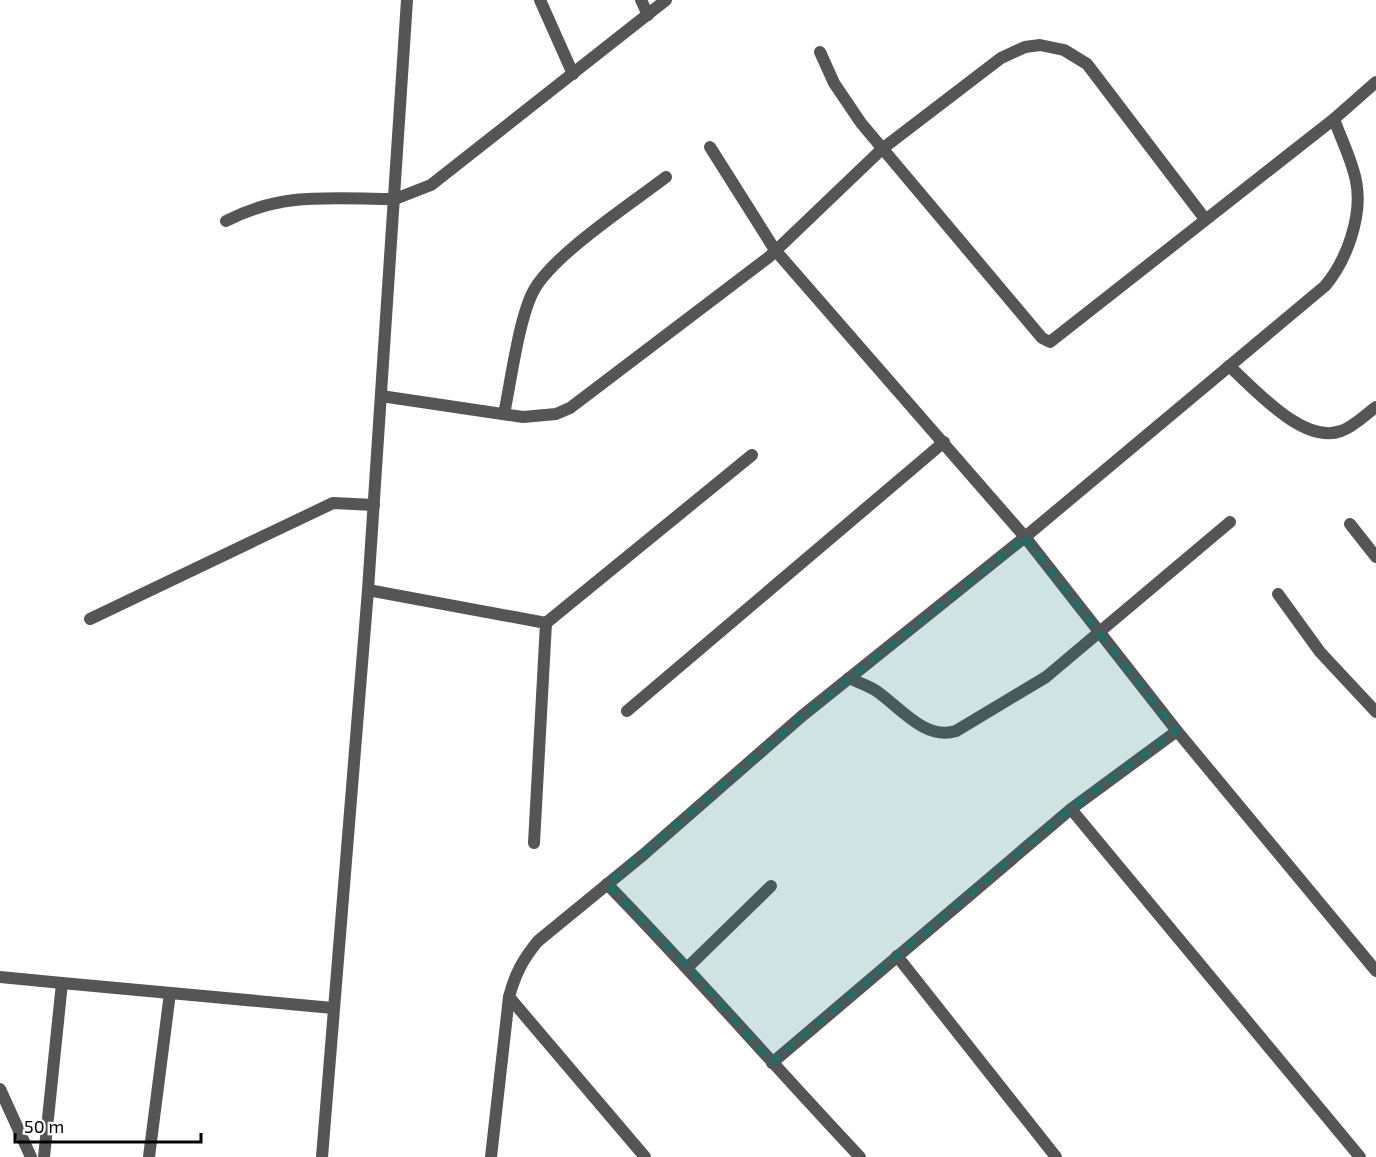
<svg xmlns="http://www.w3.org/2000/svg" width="1376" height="1157" font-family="'Exo 2',sans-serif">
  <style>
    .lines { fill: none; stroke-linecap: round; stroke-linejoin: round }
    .service { stroke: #555; stroke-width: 12 }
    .minor { stroke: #555; stroke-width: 12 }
    .tertiary { stroke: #555; stroke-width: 12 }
    .marked { fill: #0f766e; fill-opacity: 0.2; stroke: #0f766e; stroke-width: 4.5; stroke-dasharray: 12 8; stroke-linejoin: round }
  </style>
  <rect width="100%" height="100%" fill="#fff"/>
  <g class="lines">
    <!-- service -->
    <g class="service">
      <path d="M 226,221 C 284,191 333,199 395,199"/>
      <path d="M 90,619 L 333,503 L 374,505"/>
    </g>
    <!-- minor -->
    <g class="minor">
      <path d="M 540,0 L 573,74"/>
      <path d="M 641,0 L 648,15"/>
      <path d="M 820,52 L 834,83 L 861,123 L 1042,338 L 1050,342 L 1334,119 L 1376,82"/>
      <path d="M 710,147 L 775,250 L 1025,537 L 1177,731 L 1376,971"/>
      <path d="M 395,199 L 431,185 L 666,0"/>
      <path d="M 1229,366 C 1255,389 1303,445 1341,431 C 1353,427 1365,415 1376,407"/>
      <path d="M 381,396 L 523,417 L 556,414 L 570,408 L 769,257 L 882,149 L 1001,58 L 1025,47 L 1040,45 L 1064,50 L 1087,64 L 1205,219"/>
      <path d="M 504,414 C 511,381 519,317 534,290 C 554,254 632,203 666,177"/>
      <path d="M 1350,524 L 1376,557"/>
      <path d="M 368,590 L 546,623 L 534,843"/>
      <path d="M 1278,594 L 1320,652 L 1376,712"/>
      <path d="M 546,623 L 752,455"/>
      <path d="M 849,678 C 857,682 867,685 875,690 C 898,705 924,741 956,731 L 1046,677 L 1230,522"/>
      <path d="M 627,711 L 944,442"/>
      <path d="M 1071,809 L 1360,1157"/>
      <path d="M 607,884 C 694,973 775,1067 860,1157"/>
      <path d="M 897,956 L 1056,1157"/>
      <path d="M 688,967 L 771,886"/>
      <path d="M 0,977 L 62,983 L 44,1157"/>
      <path d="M 62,983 L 333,1008"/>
      <path d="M 509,997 L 645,1157"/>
      <path d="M 772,1063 L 1071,809 L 1177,731"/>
      <path d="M 0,1089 L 31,1157"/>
      <path d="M 149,1157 L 170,993"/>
      <path d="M 491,1157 L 509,997 C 515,974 523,959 538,941 L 643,855 L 802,716 L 1025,537 L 1325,286 C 1347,260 1363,215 1356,181 C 1352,160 1341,139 1334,119"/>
    </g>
    <!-- tertiary -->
    <path class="tertiary" d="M 322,1157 L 368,590 L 407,0"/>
  </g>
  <!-- marked area -->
  <path class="marked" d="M 1025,537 L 1177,731 L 1071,809 L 772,1063 L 688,967 L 607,884 L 802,716 Z"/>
  <!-- scale -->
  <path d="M15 1133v9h186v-9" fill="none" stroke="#000000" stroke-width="3"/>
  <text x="24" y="1133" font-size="18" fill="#000000" stroke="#ffffff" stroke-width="4.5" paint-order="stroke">50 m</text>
</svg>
